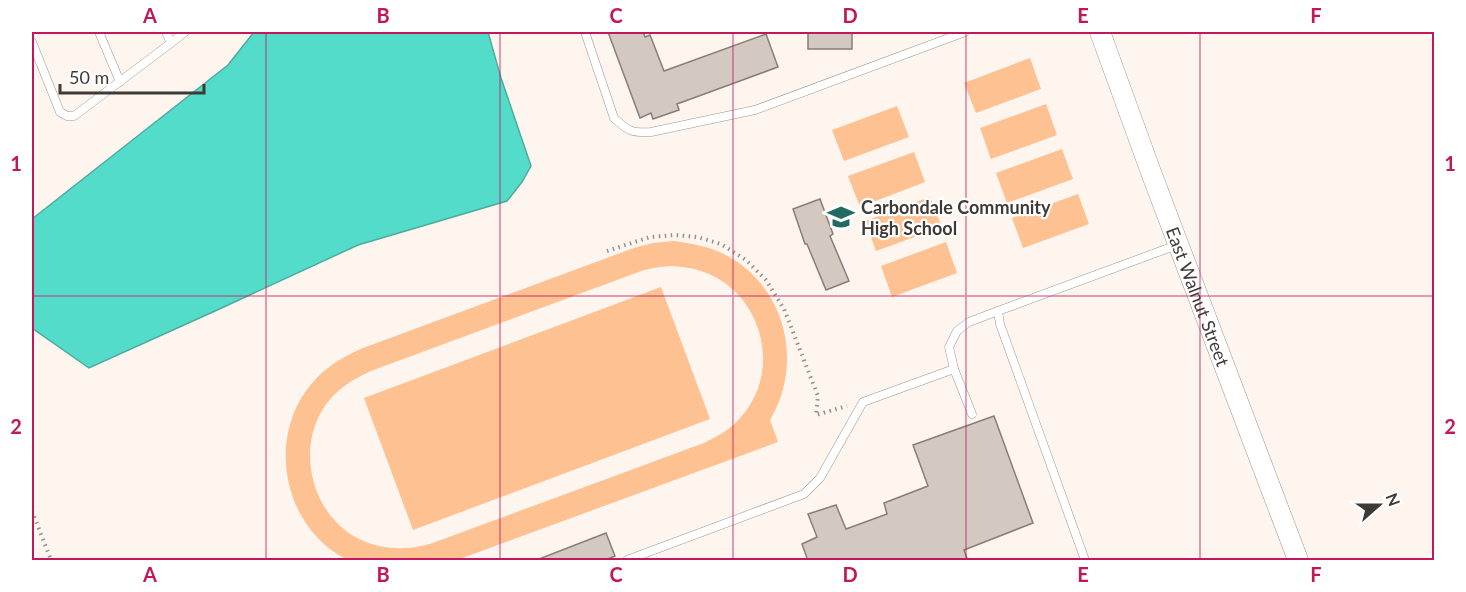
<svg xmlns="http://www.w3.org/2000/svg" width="1466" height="592" font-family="Lato,sans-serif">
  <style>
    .green { fill: #fec192; fill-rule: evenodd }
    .water { fill: #54dccb; stroke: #4dab9e; stroke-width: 1.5 }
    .building { fill: #d3c9c1; stroke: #887e77; stroke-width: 1.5 }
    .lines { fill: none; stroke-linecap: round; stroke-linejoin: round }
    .service-casing { stroke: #a0968f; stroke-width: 9 }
    .tertiary-casing { stroke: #a0968f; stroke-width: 21 }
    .path { stroke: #968f8a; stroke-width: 4; stroke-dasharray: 1.5 4.5; stroke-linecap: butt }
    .service { stroke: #fff; stroke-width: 8 }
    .tertiary { stroke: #fff; stroke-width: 20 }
    .grid { fill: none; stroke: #c2185b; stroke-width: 1.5; stroke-opacity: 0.55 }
    .labels { text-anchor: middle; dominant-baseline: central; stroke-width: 4.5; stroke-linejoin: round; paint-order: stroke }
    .poi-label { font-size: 18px; font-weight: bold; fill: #3e3a36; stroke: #fff; text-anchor: start }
    .street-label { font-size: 18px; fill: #3e3a36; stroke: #fff }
    .neatline { fill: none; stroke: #c2185b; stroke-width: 2 }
    .grid-label { font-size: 20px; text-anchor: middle; font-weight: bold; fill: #c2185b }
  </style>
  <rect width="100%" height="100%" fill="#fef5ee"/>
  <!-- green -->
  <g class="green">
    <path d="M 1030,58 L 1041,89 L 976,113 L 964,83 Z"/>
    <path d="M 1046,104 L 1057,135 L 991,159 L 980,128 Z"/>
    <path d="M 897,106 L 909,137 L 844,161 L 832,130 Z"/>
    <path d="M 1062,149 L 1073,179 L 1007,203 L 996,173 Z"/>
    <path d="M 914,152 L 925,182 L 860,207 L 848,176 Z"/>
    <path d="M 1078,194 L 1089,224 L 1023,248 L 1012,218 Z"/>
    <path d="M 930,197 L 942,227 L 876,251 L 865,221 Z"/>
    <path d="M 674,241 C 694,244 713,247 731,258 C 787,291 803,365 770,420 L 778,442 L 457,560 L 348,560 C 282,528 265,435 314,381 C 328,365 345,356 363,348 L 634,248 L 653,243 ZM 672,266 C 683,267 694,268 704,272 C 762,293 783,370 741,417 C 731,429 718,436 704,443 L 430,544 C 411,549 394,550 375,545 C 310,528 288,439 336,393 C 347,383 358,377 371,371 L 644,270 L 659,267 Z"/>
    <path d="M 946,242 L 957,273 L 892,297 L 881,266 Z"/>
    <path d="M 661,287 L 710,419 L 413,530 L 364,398 Z"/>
  </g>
  <!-- water -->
  <path class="water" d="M 254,32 L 488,32 L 501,78 L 531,166 L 522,182 L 507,201 L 358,245 L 215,311 L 89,368 L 32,328 L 32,219 L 228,65 Z"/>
  <!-- building -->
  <g class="building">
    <path d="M 608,32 L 643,32 L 645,37 L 650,35 L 664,71 L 766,34 L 778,67 L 677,104 L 679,110 L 653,119 L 651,113 L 640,118 Z"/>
    <rect x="808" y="32" width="44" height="17"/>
    <path d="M 820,199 L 833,234 L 830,236 L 849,281 L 826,290 L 807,244 L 805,244 L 793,209 Z"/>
    <path d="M 994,416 L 1033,523 L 964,550 L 968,561 L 808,561 L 802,544 L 817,537 L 808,514 L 836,505 L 846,529 L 887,514 L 884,503 L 928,486 L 913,445 Z"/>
    <path d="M 606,533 L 615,556 L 603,561 L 539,561 L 539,559 Z"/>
  </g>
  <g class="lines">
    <defs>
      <g id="service">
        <path d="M 99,32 L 120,82"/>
        <path d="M 585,32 L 614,118 C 629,132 632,133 651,132 L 755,110 L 965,32"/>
        <path d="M 32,42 L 60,112 L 67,116 L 74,116 L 171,43 L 166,32"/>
        <path d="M 171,43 L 185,32"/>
        <path d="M 972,414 L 954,369 L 949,347 L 957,331 L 969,322 L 998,311"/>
        <path d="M 627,560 L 804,494 L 820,478 L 863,402 L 954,369"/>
        <path d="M 1085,560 L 1000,324 L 998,311 L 1177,245"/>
      </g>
      <g id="tertiary">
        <path id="s1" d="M 1100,32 L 1152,175 L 1298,560"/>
      </g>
    </defs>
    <!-- service casing -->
    <use href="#service" class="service-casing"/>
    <!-- tertiary casing -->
    <use href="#tertiary" class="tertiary-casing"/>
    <!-- path -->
    <g class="path">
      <path d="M 607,251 L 650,237 L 675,235 L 697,237 L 721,244 L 746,260 L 766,280 L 784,309 L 818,396 L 816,415 L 847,406"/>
      <path d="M 32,511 L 51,560"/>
    </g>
    <!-- service -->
    <use href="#service" class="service"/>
    <!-- tertiary -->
    <use href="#tertiary" class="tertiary"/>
  </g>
  <!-- grid -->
  <path class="grid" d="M 266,32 L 266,560M 500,32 L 500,560M 733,32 L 733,560M 966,32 L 966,560M 1200,32 L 1200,560M 32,296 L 1434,296"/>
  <!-- icons -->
  <defs>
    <symbol id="school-bare" viewBox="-9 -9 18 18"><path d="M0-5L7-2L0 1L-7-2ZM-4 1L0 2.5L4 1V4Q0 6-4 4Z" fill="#226b62" stroke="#fff" stroke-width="2.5" paint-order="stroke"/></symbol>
  </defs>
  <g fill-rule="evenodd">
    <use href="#school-bare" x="822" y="198" width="38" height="38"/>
  </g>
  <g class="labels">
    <!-- poi labels -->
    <g class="poi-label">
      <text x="861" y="207">Carbondale Community<tspan x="861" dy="21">High School</tspan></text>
    </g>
    <!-- street labels -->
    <g class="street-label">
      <text stroke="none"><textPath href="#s1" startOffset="282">East Walnut Street</textPath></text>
    </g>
  </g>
  <!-- border -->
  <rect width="1466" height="592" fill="none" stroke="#ffffff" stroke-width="66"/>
  <!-- north arrow -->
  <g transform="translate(1379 505) rotate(69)" stroke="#ffffff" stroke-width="4.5" paint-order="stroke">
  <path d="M0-4.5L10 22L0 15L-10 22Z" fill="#3e3a36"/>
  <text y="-9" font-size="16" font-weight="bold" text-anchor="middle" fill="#3e3a36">N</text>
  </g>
  <!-- scale -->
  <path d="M60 84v9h144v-9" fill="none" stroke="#3e3a36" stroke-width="3"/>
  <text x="69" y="84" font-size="18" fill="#3e3a36" stroke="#ffffff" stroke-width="4.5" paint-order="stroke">50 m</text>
  <rect x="33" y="33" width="1400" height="526" class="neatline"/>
  <g class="grid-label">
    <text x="150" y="23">A</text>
    <text x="383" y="23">B</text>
    <text x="616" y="23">C</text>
    <text x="850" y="23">D</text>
    <text x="1083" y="23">E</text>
    <text x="1316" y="23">F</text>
    <text x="16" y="171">1</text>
    <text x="1450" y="171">1</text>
    <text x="16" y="434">2</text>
    <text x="1450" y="434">2</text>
    <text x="150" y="582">A</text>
    <text x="383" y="582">B</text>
    <text x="616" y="582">C</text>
    <text x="850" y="582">D</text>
    <text x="1083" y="582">E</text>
    <text x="1316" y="582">F</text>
  </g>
</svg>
